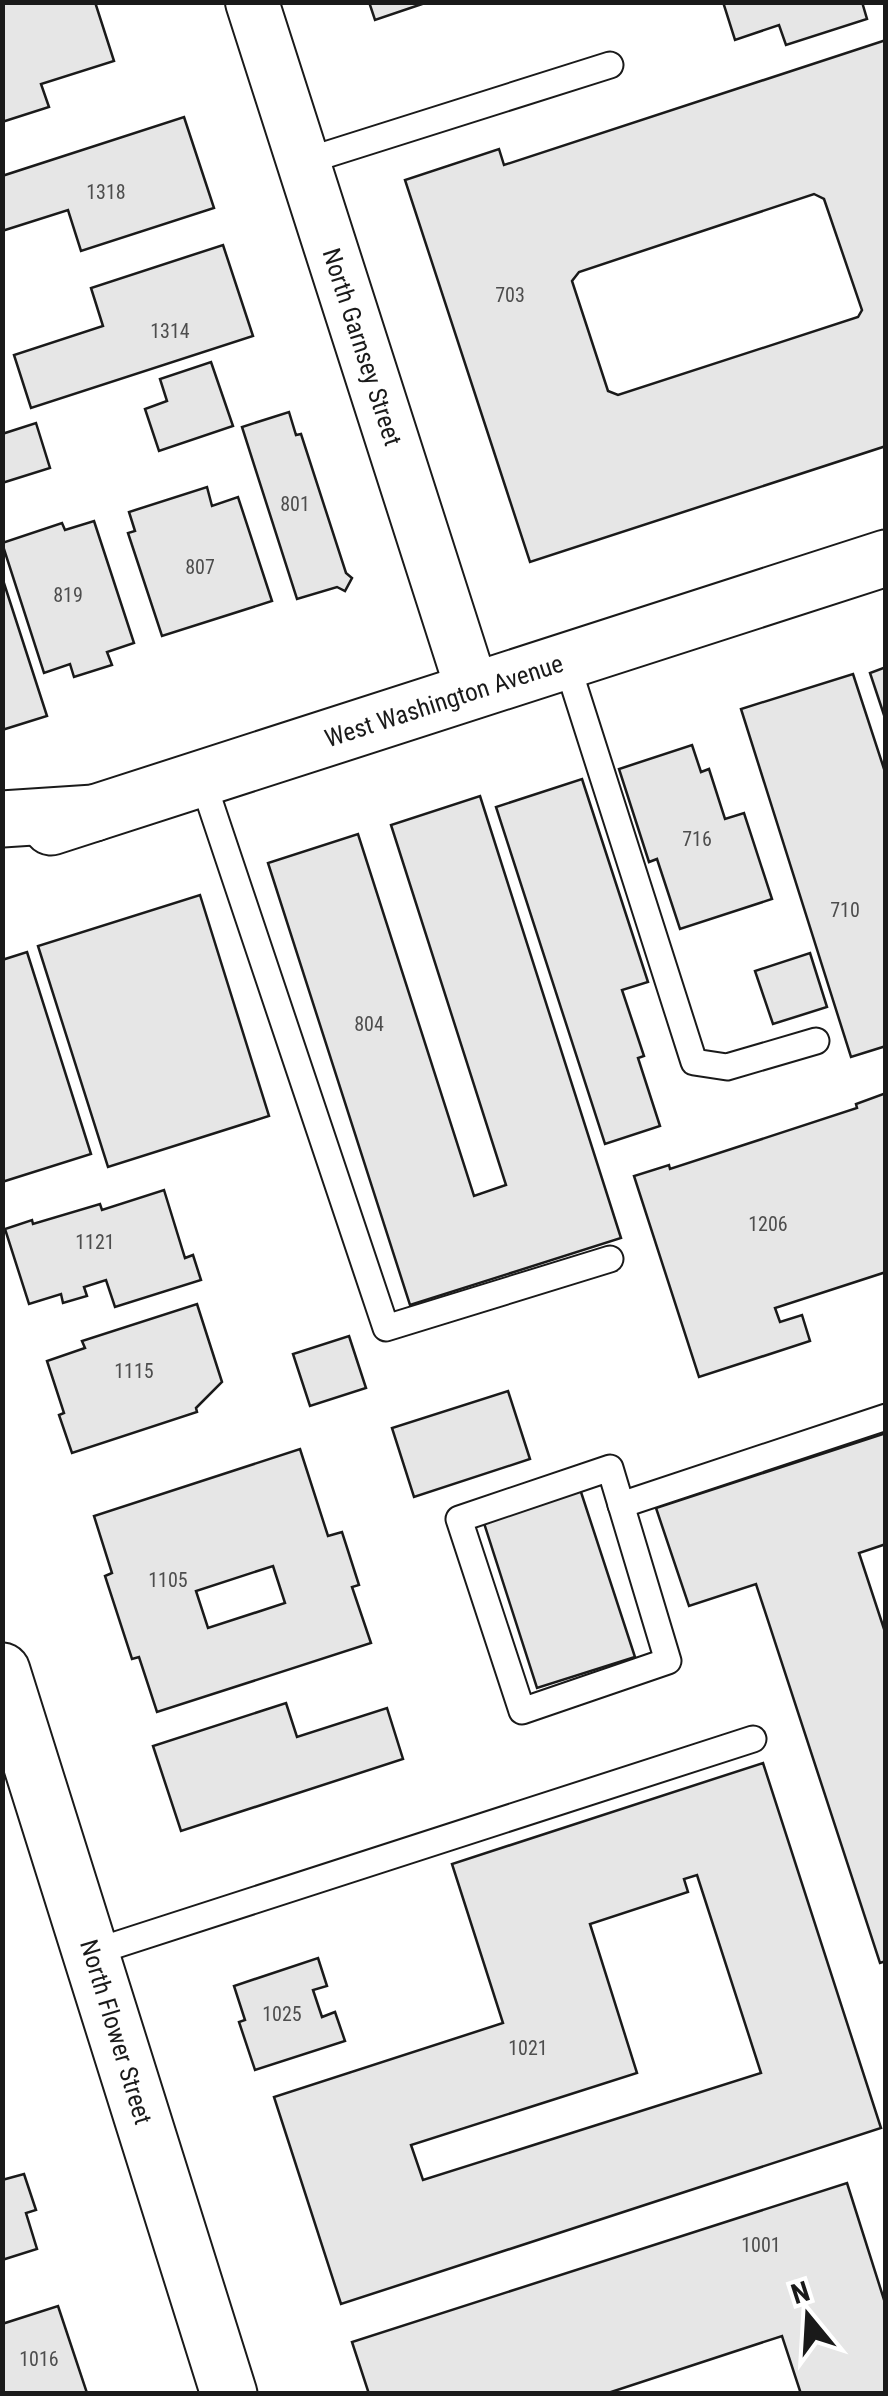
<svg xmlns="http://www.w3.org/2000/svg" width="888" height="2396" font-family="'Roboto Condensed',sans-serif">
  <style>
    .building { fill: #e6e6e6; stroke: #1a1a1a; stroke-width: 2.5; fill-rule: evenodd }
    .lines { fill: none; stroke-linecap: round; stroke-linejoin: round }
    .service-casing { stroke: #1a1a1a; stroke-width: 29 }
    .minor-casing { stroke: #1a1a1a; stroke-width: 56 }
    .tertiary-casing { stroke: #1a1a1a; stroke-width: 59 }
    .secondary-casing { stroke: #1a1a1a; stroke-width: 59 }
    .service { stroke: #fff; stroke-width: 25 }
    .minor { stroke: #fff; stroke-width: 52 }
    .tertiary { stroke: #fff; stroke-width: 55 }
    .secondary { stroke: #fff; stroke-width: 55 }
    .labels { text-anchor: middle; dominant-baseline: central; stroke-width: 8; stroke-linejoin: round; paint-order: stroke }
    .number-label { font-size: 20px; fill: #4d4d4d }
    .street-label { font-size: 25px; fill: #1a1a1a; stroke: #fff }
  </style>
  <rect width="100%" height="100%" fill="#fff"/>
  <!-- building -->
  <g class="building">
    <path d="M 2,2 L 95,2 L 114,61 L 41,84 L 49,107 L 2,122 Z"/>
    <path d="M 369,2 L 428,2 L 375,20 Z"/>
    <path d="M 723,2 L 862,2 L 867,19 L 786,45 L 779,25 L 735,40 Z"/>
    <path d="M 886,40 L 886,446 L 530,562 L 405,180 L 499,149 L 504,165 ZM 814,194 L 824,199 L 862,310 L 858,317 L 618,395 L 608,391 L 572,281 L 579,272 Z"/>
    <path d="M 184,117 L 214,208 L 81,251 L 68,210 L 2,231 L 2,176 Z"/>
    <path d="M 223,245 L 253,336 L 31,408 L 14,355 L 103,326 L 91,288 Z"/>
    <path d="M 211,362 L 233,426 L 159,451 L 145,409 L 167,401 L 160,379 Z"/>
    <path d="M 289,412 L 296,435 L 301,434 L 346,573 L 352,578 L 345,591 L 337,587 L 297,599 L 242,427 Z"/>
    <path d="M 36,423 L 50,468 L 2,483 L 2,434 Z"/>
    <path d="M 207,487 L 212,506 L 238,497 L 272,601 L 162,636 L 128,533 L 135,531 L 129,512 Z"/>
    <path d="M 94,521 L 134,643 L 107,652 L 112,665 L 74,677 L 70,664 L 44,673 L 2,543 L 62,523 L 65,530 Z"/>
    <path d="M 2,577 L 47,716 L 2,730 Z"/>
    <path d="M 886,667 L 886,721 L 870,673 Z"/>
    <path d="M 853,674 L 886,775 L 886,1046 L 851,1057 L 741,709 Z"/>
    <path d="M 692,745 L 701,772 L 709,769 L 725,819 L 744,813 L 772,899 L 680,929 L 657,859 L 649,862 L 619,769 Z"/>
    <path d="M 582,779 L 648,982 L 622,990 L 644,1056 L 638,1058 L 660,1126 L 605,1144 L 496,807 Z"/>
    <path d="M 480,796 L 621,1238 L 410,1305 L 268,863 L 358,834 L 474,1196 L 506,1185 L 391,825 Z"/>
    <path d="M 200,895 L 269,1116 L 108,1167 L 38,946 Z"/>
    <path d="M 27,952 L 91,1154 L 2,1182 L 2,960 Z"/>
    <path d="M 810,953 L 827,1007 L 773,1024 L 755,971 Z"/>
    <path d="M 886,1093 L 886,1272 L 775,1308 L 780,1322 L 802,1315 L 810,1341 L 699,1377 L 634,1176 L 669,1165 L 670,1169 L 857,1108 L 856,1104 Z"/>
    <path d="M 164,1190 L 185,1258 L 193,1255 L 201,1280 L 115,1307 L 106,1280 L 84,1287 L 87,1296 L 63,1303 L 61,1294 L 29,1304 L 5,1229 L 32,1220 L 33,1224 L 100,1204 L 102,1210 Z"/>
    <path d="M 197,1304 L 222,1382 L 196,1408 L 197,1412 L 72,1453 L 59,1415 L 64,1413 L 47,1361 L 85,1348 L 82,1341 Z"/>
    <path d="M 349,1336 L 366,1388 L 310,1406 L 293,1354 Z"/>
    <path d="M 508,1391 L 530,1459 L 414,1497 L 392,1428 Z"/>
    <path d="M 886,1433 L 886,1544 L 859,1553 L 886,1635 L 886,1961 L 880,1963 L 756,1584 L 689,1606 L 656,1508 Z"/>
    <path d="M 300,1449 L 328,1536 L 342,1532 L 359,1585 L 352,1587 L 371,1643 L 157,1712 L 139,1657 L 132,1659 L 105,1576 L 112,1573 L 94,1516 ZM 273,1566 L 285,1603 L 208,1628 L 196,1591 Z"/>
    <path d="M 580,1489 L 635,1657 L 537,1688 L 483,1520 Z"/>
    <path d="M 286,1703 L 297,1737 L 387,1708 L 403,1759 L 181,1831 L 153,1746 Z"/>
    <path d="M 763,1763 L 881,2128 L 341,2304 L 274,2097 L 503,2023 L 452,1864 ZM 697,1875 L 761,2073 L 423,2180 L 411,2145 L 637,2073 L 590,1924 L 688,1892 L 684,1879 Z"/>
    <path d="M 318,1958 L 327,1986 L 313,1990 L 322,2017 L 335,2012 L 345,2041 L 255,2070 L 239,2022 L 245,2020 L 234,1986 Z"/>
    <path d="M 24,2174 L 36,2210 L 26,2213 L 37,2249 L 2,2260 L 2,2180 Z"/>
    <path d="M 847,2183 L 886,2306 L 886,2394 L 801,2394 L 782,2336 L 605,2394 L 369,2394 L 352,2342 Z"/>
    <path d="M 58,2306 L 87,2393 L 2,2394 L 2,2324 Z"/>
  </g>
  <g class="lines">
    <defs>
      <g id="service">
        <path d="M 303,162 L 610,65"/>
        <path d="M 566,661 L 694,1062 L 727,1067 L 816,1041"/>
        <path d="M 202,779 L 386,1328 L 610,1259"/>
        <path d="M 610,1468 L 668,1661 L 522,1711 L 459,1519 Z"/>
        <path d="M 621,1505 L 886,1417"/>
        <path d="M 91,1953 L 753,1739"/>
      </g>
      <path id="minor" d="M 252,2 L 473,692"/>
      <path id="tertiary" d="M 51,827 L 886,558"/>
      <g id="secondary">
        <path d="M 2,819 L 94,813"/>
        <path d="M 2,1671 L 229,2394"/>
      </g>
    </defs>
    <!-- service casing -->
    <use href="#service" class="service-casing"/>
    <!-- minor casing -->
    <use href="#minor" class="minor-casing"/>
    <!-- tertiary casing -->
    <use href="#tertiary" class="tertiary-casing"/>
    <!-- secondary casing -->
    <use href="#secondary" class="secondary-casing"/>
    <!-- service -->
    <use href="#service" class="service"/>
    <!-- minor -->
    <use href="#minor" class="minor"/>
    <!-- tertiary -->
    <use href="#tertiary" class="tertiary"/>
    <!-- secondary -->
    <use href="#secondary" class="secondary"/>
  </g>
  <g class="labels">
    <!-- number labels -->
    <g class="number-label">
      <text x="106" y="192">1318</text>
      <text x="510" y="295">703</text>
      <text x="170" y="331">1314</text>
      <text x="295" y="504">801</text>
      <text x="200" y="567">807</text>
      <text x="68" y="595">819</text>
      <text x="697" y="839">716</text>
      <text x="845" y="910">710</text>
      <text x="369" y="1024">804</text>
      <text x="768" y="1224">1206</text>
      <text x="95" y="1242">1121</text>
      <text x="134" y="1371">1115</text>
      <text x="168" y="1580">1105</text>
      <text x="282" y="2014">1025</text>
      <text x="528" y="2048">1021</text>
      <text x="761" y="2245">1001</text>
      <text x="39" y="2359">1016</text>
    </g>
    <!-- street labels -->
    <g class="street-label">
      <text transform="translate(362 347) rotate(72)">North Garnsey Street</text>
      <text transform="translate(444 701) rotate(-18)">West Washington Avenue</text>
      <text transform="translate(116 2032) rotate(73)">North Flower Street</text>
    </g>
  </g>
  <!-- border -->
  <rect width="888" height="2396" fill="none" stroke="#1a1a1a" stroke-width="10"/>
  <!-- north arrow -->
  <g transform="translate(808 2316) rotate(342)" stroke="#ffffff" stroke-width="8" paint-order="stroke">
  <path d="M0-8L18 38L0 25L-18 38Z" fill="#1a1a1a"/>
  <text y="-15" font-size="28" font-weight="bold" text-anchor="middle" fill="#1a1a1a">N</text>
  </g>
</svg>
